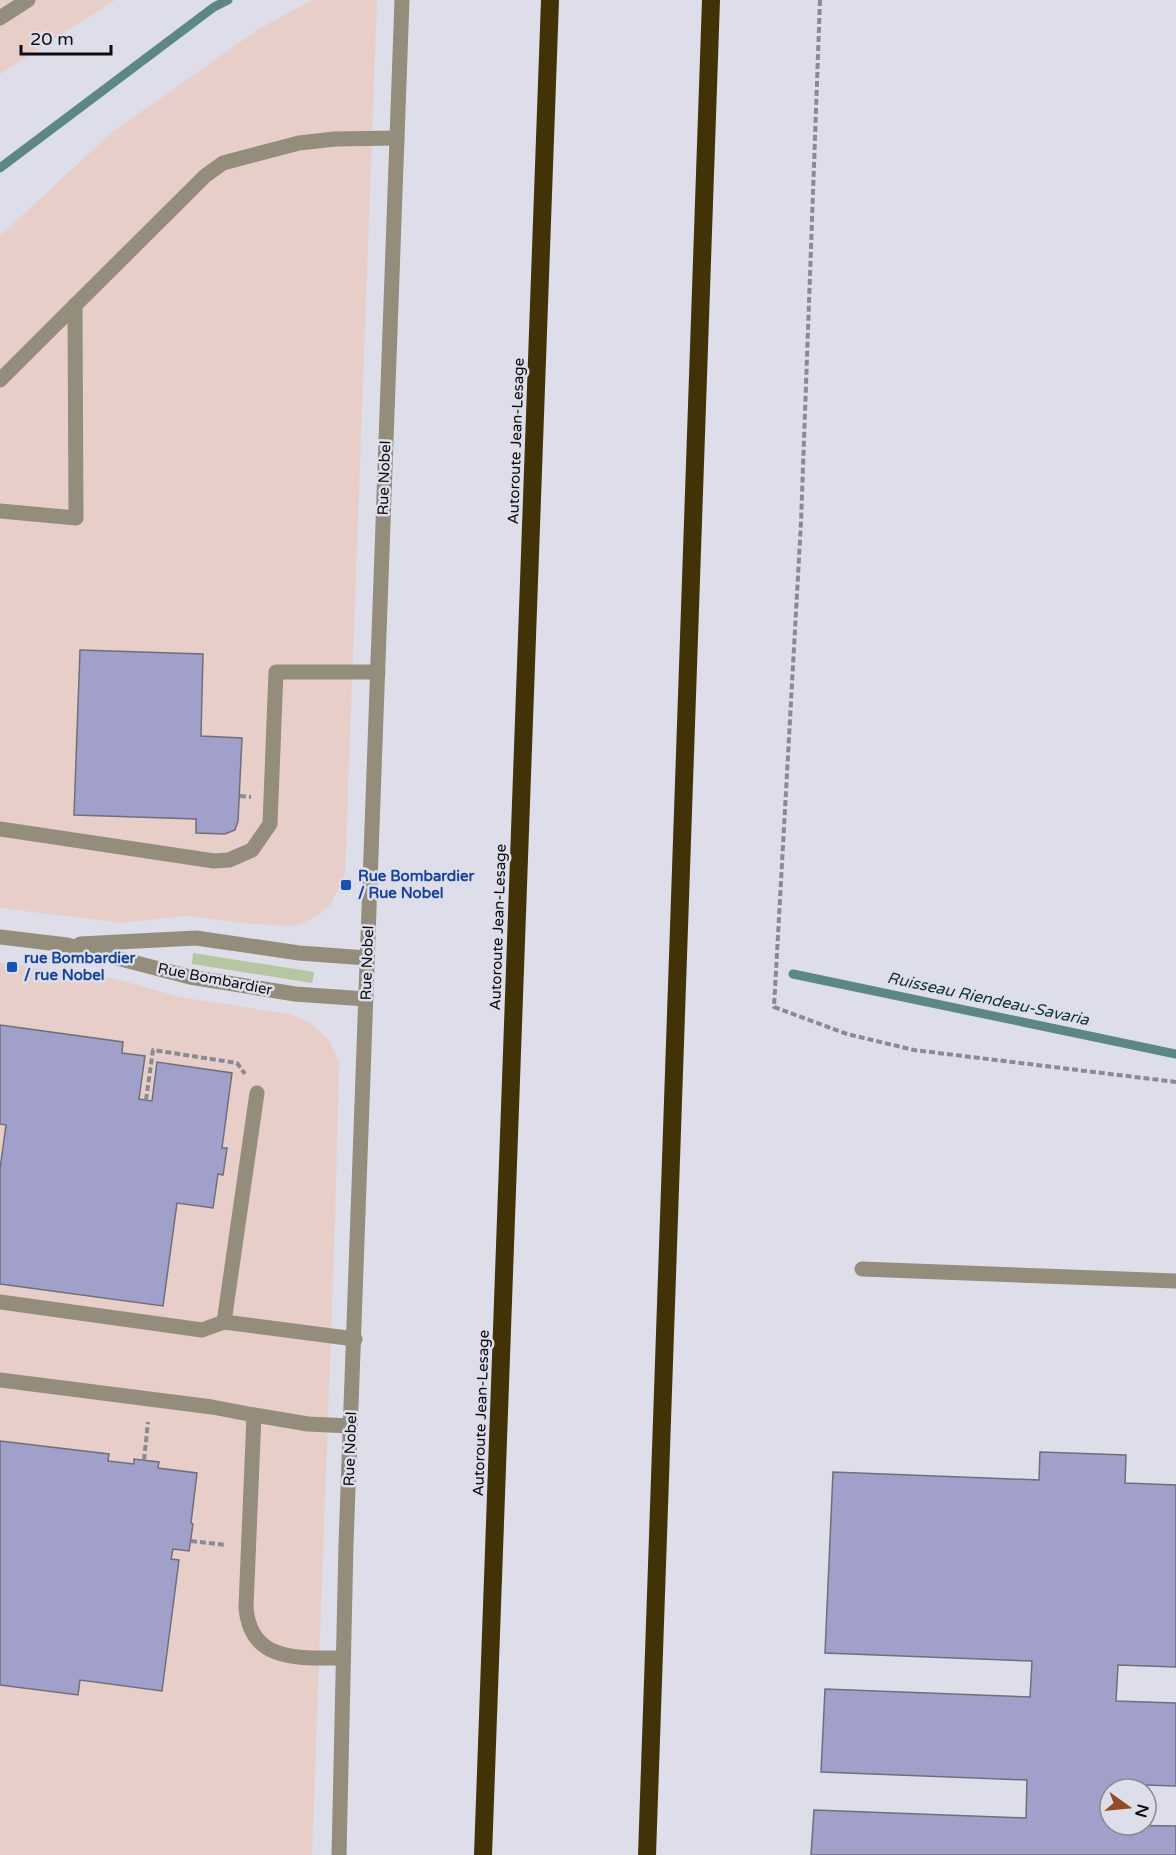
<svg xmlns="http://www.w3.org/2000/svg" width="1176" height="1855" font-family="'Varela Round',sans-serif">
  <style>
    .industrial { fill: #e8cec8 }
    .green { fill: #b6c6a2 }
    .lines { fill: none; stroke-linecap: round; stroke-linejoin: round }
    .stream { stroke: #5d8689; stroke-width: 9 }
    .building { fill: #a0a0ca; stroke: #6f6f7a; stroke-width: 1.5 }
    .path { stroke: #8a8a93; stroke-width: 4; stroke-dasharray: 6 3; stroke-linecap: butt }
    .service { stroke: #948d7b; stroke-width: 15 }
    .minor { stroke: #948d7b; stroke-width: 15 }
    .tertiary { stroke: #948d7b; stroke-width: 15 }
    .motorway { stroke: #413307; stroke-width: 18 }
    .transit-dot { fill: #1a4fb4; stroke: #dddee9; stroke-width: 2 }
    .labels { text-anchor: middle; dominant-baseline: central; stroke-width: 5; stroke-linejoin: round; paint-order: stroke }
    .street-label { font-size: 15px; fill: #0d0d11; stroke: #dddee9 }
    .transit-label { font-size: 15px; font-weight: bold; fill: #164399; stroke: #dddee9; text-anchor: start }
    .water-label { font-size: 16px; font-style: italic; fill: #123132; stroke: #dddee9 }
  </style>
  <rect width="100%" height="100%" fill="#dddee9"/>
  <!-- industrial -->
  <g class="industrial">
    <path d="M 0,0 L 115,0 L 0,74 Z"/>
    <path d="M 312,0 L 377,0 L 345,874 L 331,904 L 317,916 L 302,923 L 290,926 L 252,924 L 186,916 L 122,923 L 0,908 L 0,236 L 111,133 L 257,30 Z"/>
    <path d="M 0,963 L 112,978 L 180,997 L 288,1014 L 303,1019 L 316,1027 L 328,1039 L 339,1062 L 335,1224 L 312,1855 L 0,1855 Z"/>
  </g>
  <!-- green -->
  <path class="green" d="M 193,953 L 314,972 L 312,983 L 192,964 Z"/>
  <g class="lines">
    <!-- stream -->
    <g class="stream">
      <path d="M 0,168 L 214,7 L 228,0"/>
      <path d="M 793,974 L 1176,1054"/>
    </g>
  </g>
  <!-- building -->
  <g class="building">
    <path d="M 80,650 L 203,654 L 201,736 L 242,738 L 238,821 L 235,830 L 225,834 L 196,833 L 196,819 L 74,815 Z"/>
    <path d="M 0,1025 L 123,1042 L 122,1053 L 145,1056 L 139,1099 L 152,1101 L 157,1062 L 232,1073 L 222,1148 L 227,1148 L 223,1175 L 218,1174 L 213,1208 L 177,1203 L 163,1306 L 0,1284 L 0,1169 L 6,1125 L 0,1124 Z"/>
    <path d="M 0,1441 L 109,1454 L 108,1461 L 134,1464 L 134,1459 L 159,1462 L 158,1468 L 197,1473 L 191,1523 L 193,1524 L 189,1551 L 173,1549 L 171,1559 L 179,1560 L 162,1691 L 80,1680 L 78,1695 L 0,1685 Z"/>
    <path d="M 1040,1452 L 1126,1455 L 1125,1483 L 1176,1485 L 1176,1667 L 1118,1665 L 1116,1701 L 1176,1703 L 1176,1786 L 1113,1784 L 1113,1789 L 1110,1789 L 1110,1825 L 1176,1826 L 1176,1855 L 811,1855 L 814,1810 L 1026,1818 L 1027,1780 L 821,1772 L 825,1689 L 1030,1697 L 1032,1661 L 825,1653 L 833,1472 L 1039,1480 Z"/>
  </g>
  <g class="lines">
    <!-- path -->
    <g class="path">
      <path d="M 820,0 L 801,522 L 774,1007 L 847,1034 L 914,1050 L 1176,1082"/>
      <path d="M 240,796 L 251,797"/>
      <path d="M 146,1100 L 153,1050 L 237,1063 L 245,1074"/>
      <path d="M 144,1460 L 148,1422"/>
      <path d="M 191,1541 L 226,1545"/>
    </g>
    <!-- service -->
    <g class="service">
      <path d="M 0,18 L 28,0"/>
      <path d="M 0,380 L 205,176 L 223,163 L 299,143 L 335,139 L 397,138"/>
      <path d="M 0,511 L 76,518 L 75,305"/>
      <path d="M 0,829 L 214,861 L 229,860 L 252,850 L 270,824 L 276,672 L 378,672"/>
      <path d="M 257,1093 L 224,1322 L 355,1339"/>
      <path d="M 862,1269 L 1176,1281"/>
      <path d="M 0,1302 L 202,1330 L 224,1322"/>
      <path d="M 0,1380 L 212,1407 L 254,1415"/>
      <path d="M 343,1658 C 300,1658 250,1663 246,1607 L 254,1415 L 308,1424 L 350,1426"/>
    </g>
    <!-- minor -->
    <g class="minor">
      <path d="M 0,937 L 67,945 L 190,977 L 295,994 L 366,999"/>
      <path d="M 80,944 L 196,938 L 299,953 L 367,958"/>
    </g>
    <!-- tertiary -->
    <path class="tertiary" d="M 339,1855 L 346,1544 L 402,0"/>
    <!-- motorway -->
    <g class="motorway">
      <path d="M 483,1855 L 550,0"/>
      <path d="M 647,1855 L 711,0"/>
    </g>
  </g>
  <!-- markers -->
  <g class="transit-dot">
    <rect x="340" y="879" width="12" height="12" rx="3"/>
    <rect x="6" y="961" width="12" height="12" rx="3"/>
  </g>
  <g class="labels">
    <!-- street labels -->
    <g class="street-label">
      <text transform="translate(516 441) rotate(-88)">Autoroute Jean-Lesage</text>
      <text transform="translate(384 478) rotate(-88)">Rue Nobel</text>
      <text transform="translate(498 927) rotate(-88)">Autoroute Jean-Lesage</text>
      <text transform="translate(367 963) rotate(-88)">Rue Nobel</text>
      <text transform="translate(215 979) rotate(11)">Rue Bombardier</text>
      <text transform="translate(481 1413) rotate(-88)">Autoroute Jean-Lesage</text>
      <text transform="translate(350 1449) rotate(-88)">Rue Nobel</text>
    </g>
    <!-- transit labels -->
    <g class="transit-label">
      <text x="358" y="876">Rue Bombardier<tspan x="358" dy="17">/ Rue Nobel</tspan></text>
      <text x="24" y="958">rue Bombardier<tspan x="24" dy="17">/ rue Nobel</tspan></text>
    </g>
    <!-- water labels -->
    <g class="water-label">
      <text transform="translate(988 999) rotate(12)">Ruisseau Riendeau-Savaria</text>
    </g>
  </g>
  <!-- north arrow -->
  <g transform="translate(1128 1807) rotate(105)"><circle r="28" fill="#dddee9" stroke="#8a8a93" stroke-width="1.5"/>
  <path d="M0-4.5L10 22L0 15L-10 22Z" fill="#934d26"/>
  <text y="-9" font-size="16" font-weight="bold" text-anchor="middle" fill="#0d0d11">N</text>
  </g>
  <!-- scale -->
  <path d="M21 45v9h90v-9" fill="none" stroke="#0d0d11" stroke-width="3"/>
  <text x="30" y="45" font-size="18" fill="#0d0d11" stroke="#dddee9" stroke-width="4.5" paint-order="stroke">20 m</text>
</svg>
